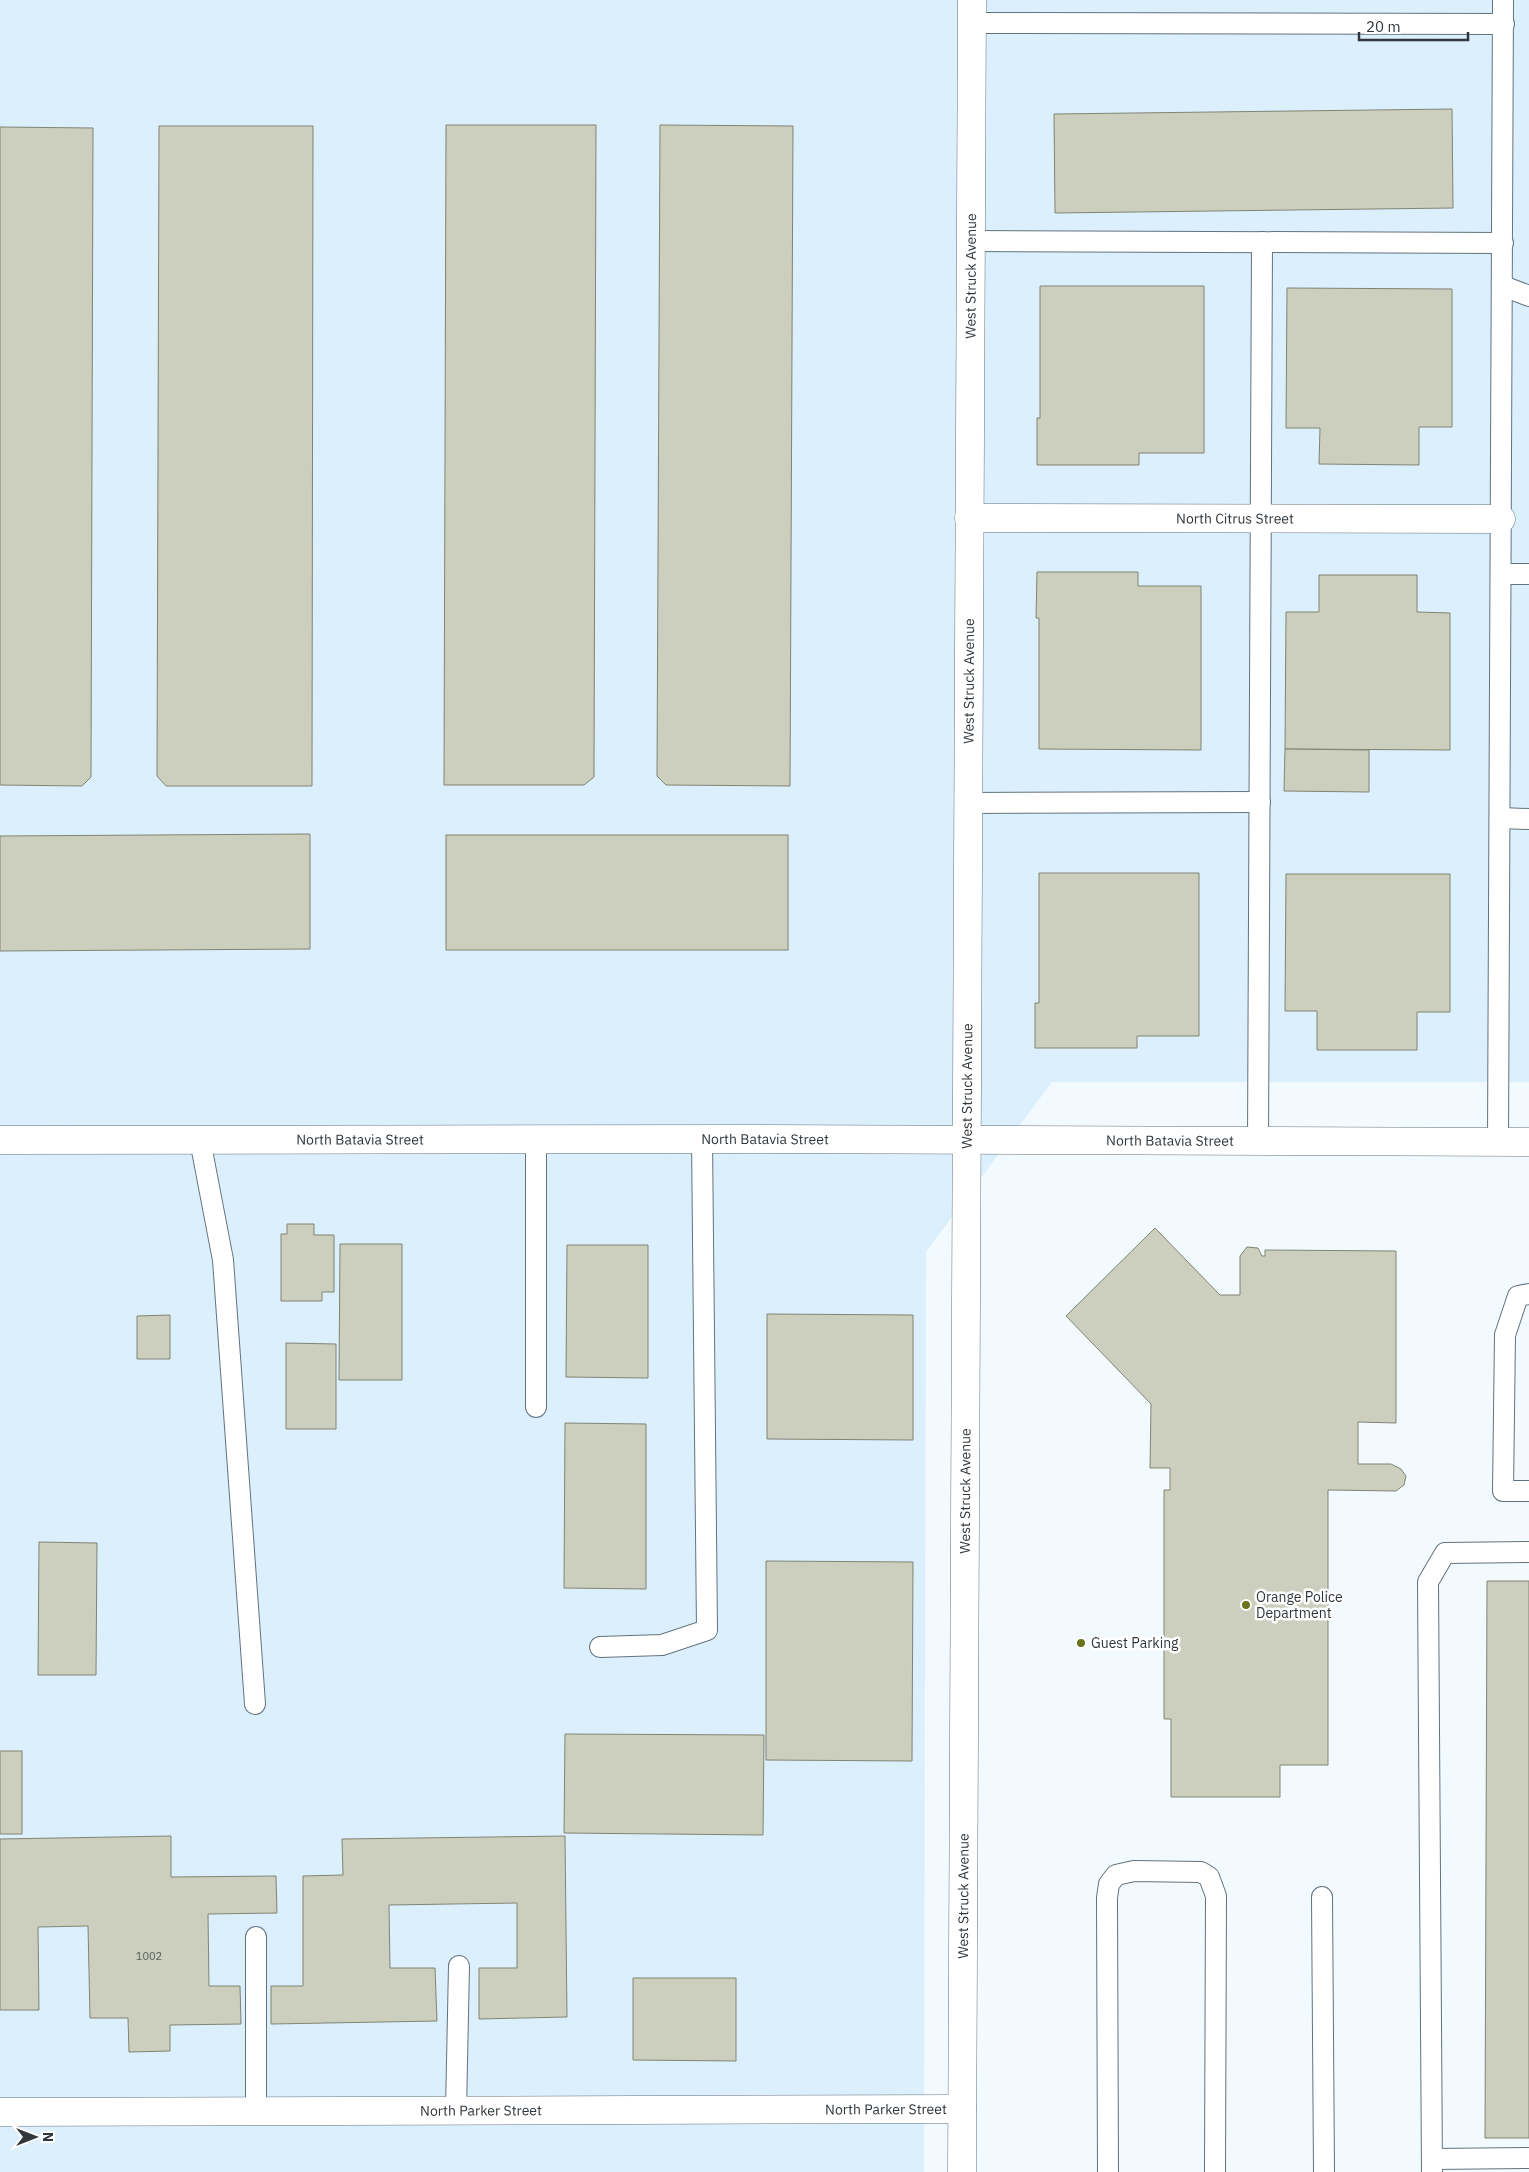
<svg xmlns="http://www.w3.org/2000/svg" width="1529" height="2172" font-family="'IBM Plex Sans',sans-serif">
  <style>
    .built { fill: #dbeffd }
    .building { fill: #cccfbd; stroke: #828473 }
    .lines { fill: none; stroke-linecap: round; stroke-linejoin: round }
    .lane-casing { stroke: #63737d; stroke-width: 22 }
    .street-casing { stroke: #63737d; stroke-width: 29 }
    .secondary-casing { stroke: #63737d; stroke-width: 29 }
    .lane { stroke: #fff; stroke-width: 20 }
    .street { stroke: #fff; stroke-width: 28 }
    .secondary { stroke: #fff; stroke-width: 28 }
    .poi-dot { fill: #6b731b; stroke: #fff; stroke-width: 2 }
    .labels { text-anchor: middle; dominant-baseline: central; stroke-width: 5; stroke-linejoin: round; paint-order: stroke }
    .number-label { font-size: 11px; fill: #575d5c }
    .street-label { font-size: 14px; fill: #30373c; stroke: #fff }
    .poi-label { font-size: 14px; fill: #30373c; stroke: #fff; text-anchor: start }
  </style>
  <rect width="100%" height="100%" fill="#f3faff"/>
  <!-- built -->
  <path class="built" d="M 0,0 L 1529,0 L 1529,1082 L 1052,1082 L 926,1252 L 924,2172 L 0,2172 Z"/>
  <!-- building -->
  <g class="building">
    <path d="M 1452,109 L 1453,208 L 1055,213 L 1054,114 Z"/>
    <path d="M 446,125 L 596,125 L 594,777 L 584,785 L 444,785 Z"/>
    <path d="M 660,125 L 793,126 L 790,786 L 666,785 L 657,776 Z"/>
    <path d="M 159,126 L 313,126 L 312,786 L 166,786 L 157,776 Z"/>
    <path d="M 0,127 L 93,128 L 91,777 L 82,786 L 0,785 Z"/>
    <path d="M 1040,286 L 1204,286 L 1204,453 L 1139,453 L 1139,465 L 1037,465 L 1037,418 L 1040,418 Z"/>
    <path d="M 1287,288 L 1452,289 L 1452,427 L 1419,427 L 1419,465 L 1319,464 L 1320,428 L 1286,428 Z"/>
    <path d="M 1037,572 L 1138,572 L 1138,586 L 1201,586 L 1201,750 L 1039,749 L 1039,618 L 1036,618 Z"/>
    <path d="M 1319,575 L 1417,575 L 1417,612 L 1450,613 L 1450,750 L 1285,749 L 1286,612 L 1319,612 Z"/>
    <path d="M 1285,749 L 1369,750 L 1369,792 L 1284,791 Z"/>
    <path d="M 310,834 L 310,949 L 0,951 L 0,836 Z"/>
    <rect x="446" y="835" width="342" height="115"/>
    <path d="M 1039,873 L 1199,873 L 1199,1036 L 1137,1036 L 1137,1048 L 1035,1048 L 1035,1003 L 1039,1003 Z"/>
    <path d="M 1286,874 L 1450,874 L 1450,1012 L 1417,1012 L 1417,1050 L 1317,1050 L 1317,1011 L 1285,1011 Z"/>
    <path d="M 287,1224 L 314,1224 L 314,1235 L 334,1235 L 334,1292 L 322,1292 L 322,1301 L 281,1301 L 281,1234 L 287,1234 Z"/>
    <path d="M 1155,1228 L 1220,1295 L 1240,1295 L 1240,1256 L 1247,1247 L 1258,1248 L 1262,1256 L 1265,1256 L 1265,1250 L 1396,1251 L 1396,1423 L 1358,1422 L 1358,1464 L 1391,1464 L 1401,1469 L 1406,1476 L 1404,1485 L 1396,1491 L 1328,1490 L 1328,1765 L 1280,1765 L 1280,1797 L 1171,1797 L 1171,1719 L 1164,1719 L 1164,1490 L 1170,1490 L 1170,1468 L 1150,1468 L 1151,1404 L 1066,1316 Z"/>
    <path d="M 340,1244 L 402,1244 L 402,1380 L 339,1380 Z"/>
    <path d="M 567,1245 L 648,1245 L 648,1378 L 566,1377 Z"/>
    <path d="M 767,1314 L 913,1315 L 913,1440 L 767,1439 Z"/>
    <path d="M 170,1315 L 170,1359 L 137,1359 L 137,1316 Z"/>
    <path d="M 286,1343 L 336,1344 L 336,1429 L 286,1429 Z"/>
    <path d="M 565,1423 L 646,1424 L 646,1589 L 564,1588 Z"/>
    <path d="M 39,1542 L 97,1543 L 96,1675 L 38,1675 Z"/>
    <path d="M 766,1561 L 913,1562 L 912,1761 L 766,1760 Z"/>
    <path d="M 1487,1581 L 1529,1581 L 1529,2138 L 1485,2138 Z"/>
    <path d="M 565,1734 L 764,1735 L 763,1835 L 564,1833 Z"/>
    <rect x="0" y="1751" width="22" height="83"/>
    <path d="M 171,1836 L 171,1877 L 276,1876 L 277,1913 L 208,1914 L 209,1986 L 240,1986 L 241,2024 L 170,2025 L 170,2051 L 129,2052 L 128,2018 L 90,2018 L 88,1926 L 38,1927 L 39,2010 L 0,2010 L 0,1839 Z"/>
    <path d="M 565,1836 L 567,2017 L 479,2019 L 479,1968 L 517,1968 L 517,1903 L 389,1905 L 390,1968 L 435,1968 L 437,2021 L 271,2024 L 271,1986 L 303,1986 L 303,1876 L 343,1875 L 342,1839 Z"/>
    <path d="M 633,1978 L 736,1978 L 736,2061 L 633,2060 Z"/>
  </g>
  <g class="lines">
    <defs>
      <g id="lane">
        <path d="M 972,23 L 1504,24"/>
        <path d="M 971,241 L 1503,243"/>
        <path d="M 1503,286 L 1529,296"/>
        <path d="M 1501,574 L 1529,574"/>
        <path d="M 968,803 L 1260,802"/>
        <path d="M 1500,818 L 1529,819"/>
        <path d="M 200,1140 L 223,1260 L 255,1704"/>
        <path d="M 1258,1142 L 1262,242"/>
        <path d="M 1498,1142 L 1503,0"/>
        <path d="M 1529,1294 L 1518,1296 L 1505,1335 L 1503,1491 L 1529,1491"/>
        <path d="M 536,1407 L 536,1139"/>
        <path d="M 600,1647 L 662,1645 L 707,1630 L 702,1139"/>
        <path d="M 1322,1897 L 1324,2172"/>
        <path d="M 256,1937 L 256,2111"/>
        <path d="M 456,2111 L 459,1966"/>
        <path d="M 1432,2159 L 1529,2158"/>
        <path d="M 1108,2172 L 1107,1898 L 1109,1884 L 1116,1875 L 1134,1871 L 1201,1872 L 1209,1877 L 1216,1896 L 1215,2172"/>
        <path d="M 1432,2172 L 1428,1582 L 1445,1553 L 1529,1552"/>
      </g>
      <g id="street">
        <path id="s1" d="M 969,518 L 1501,519"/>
        <path id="s2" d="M 0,2112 L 962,2109"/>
      </g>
      <g id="secondary">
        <path id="s3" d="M 0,1140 L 750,1139 L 1529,1142"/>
        <path id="s4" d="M 962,2172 L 972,0"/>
      </g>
    </defs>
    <!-- lane casing -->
    <use href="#lane" class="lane-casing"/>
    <!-- street casing -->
    <use href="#street" class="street-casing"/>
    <!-- secondary casing -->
    <use href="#secondary" class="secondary-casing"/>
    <!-- lane -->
    <use href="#lane" class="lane"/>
    <!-- street -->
    <use href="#street" class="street"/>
    <!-- secondary -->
    <use href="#secondary" class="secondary"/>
  </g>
  <!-- markers -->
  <g class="poi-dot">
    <circle cx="1246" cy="1605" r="5"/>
    <circle cx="1081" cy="1643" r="5"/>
  </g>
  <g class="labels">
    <!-- number labels -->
    <g class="number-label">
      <text x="149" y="1956">1002</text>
    </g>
    <!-- street labels -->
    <g class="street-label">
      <text stroke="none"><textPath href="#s4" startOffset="1896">West Struck Avenue</textPath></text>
      <text stroke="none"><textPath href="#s1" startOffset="266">North Citrus Street</textPath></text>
      <text stroke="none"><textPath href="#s4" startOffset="1491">West Struck Avenue</textPath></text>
      <text stroke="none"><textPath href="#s4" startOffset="1086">West Struck Avenue</textPath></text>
      <text stroke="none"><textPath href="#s3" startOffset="360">North Batavia Street</textPath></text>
      <text stroke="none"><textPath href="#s3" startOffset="765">North Batavia Street</textPath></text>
      <text stroke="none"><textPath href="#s3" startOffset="1170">North Batavia Street</textPath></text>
      <text stroke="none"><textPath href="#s4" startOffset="681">West Struck Avenue</textPath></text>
      <text stroke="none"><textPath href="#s4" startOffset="276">West Struck Avenue</textPath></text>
      <text stroke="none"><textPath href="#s2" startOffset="886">North Parker Street</textPath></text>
      <text stroke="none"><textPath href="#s2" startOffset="481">North Parker Street</textPath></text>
    </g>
    <!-- poi labels -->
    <g class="poi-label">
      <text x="1256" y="1597">Orange Police<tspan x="1256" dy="16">Department</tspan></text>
      <text x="1091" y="1643">Guest Parking</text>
    </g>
  </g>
  <!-- north arrow -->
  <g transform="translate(35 2137) rotate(90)" stroke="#ffffff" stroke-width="4" paint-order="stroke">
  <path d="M0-4L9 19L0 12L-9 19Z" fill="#30373c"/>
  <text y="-8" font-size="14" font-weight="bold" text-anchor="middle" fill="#30373c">N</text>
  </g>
  <!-- scale -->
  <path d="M1359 32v8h109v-8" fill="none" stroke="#30373c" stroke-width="2.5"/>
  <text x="1366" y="32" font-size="15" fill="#30373c" stroke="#ffffff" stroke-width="4" paint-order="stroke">20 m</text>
</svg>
